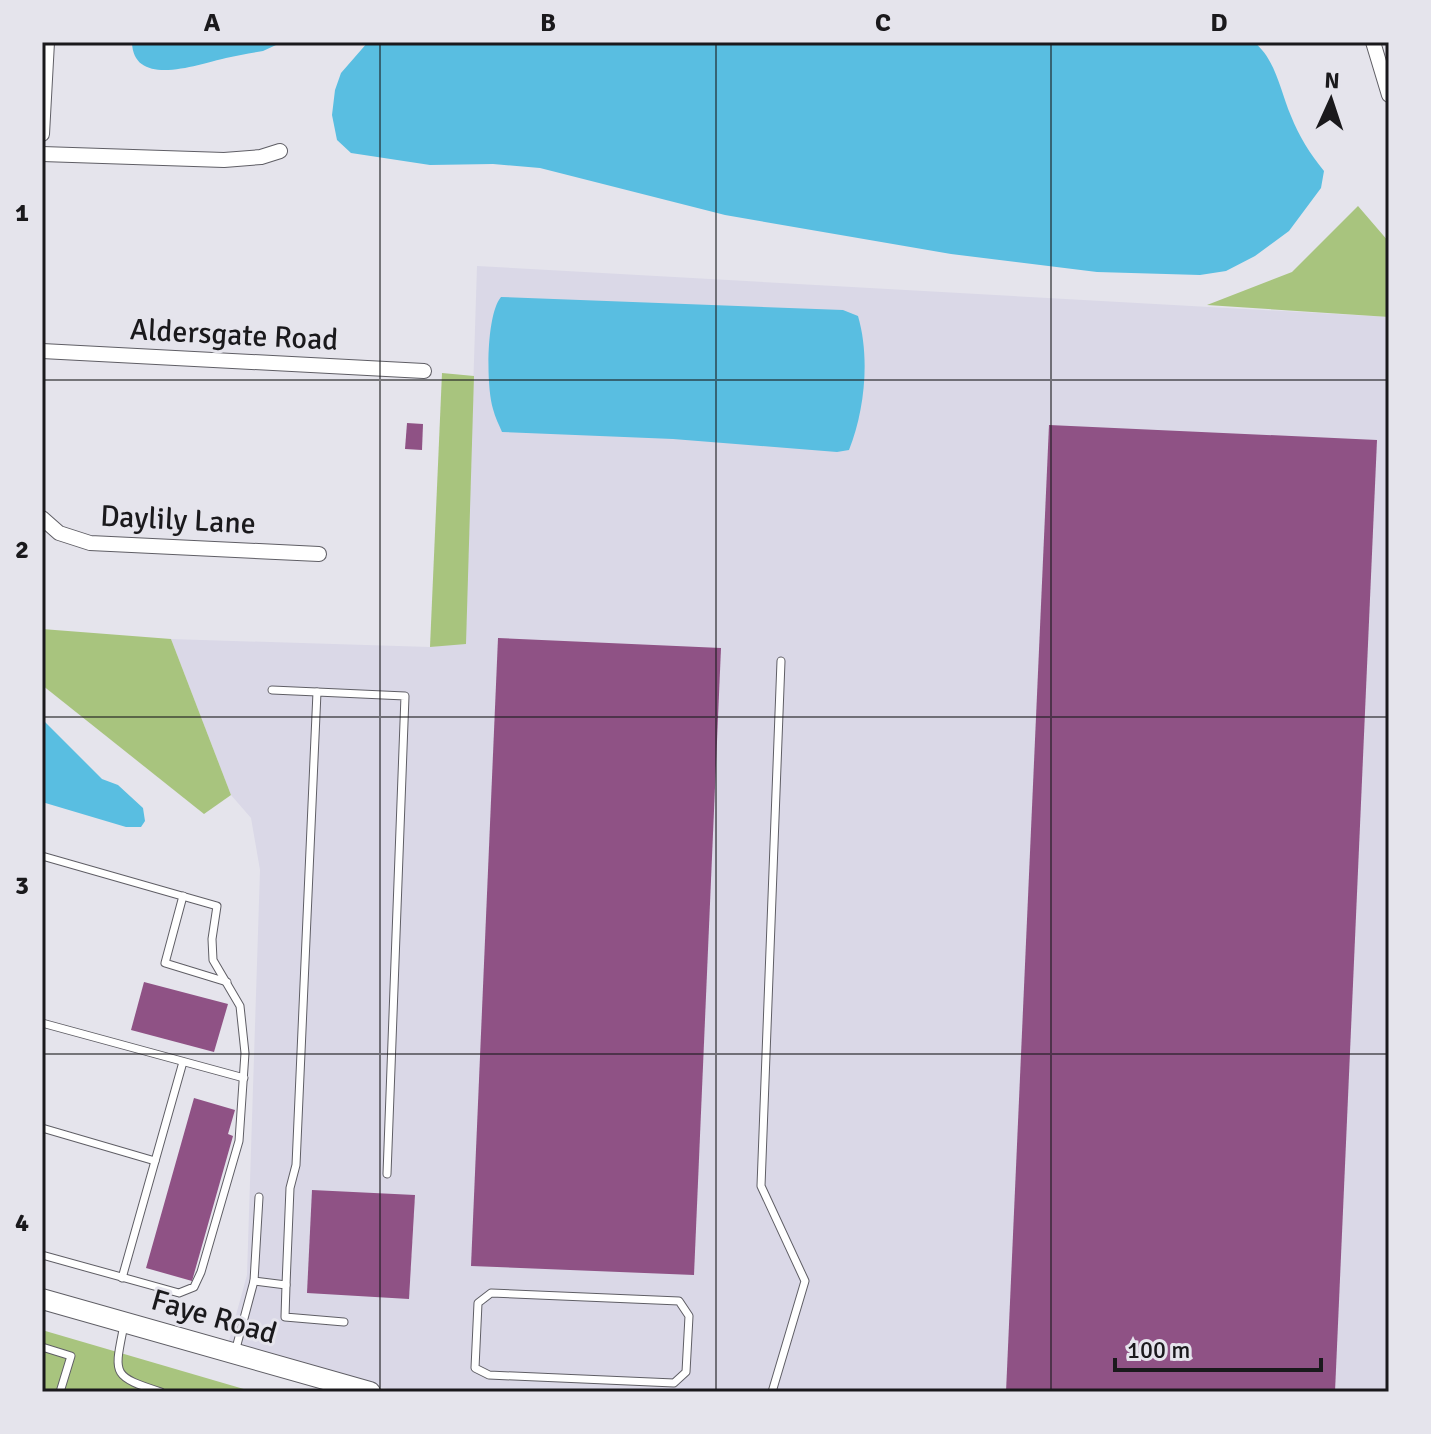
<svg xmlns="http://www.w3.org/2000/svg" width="1431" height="1434" font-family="Signika,sans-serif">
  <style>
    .built { fill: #dad8e7 }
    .green { fill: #a8c47e }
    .water { fill: #59bee1 }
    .building { fill: #8f5285 }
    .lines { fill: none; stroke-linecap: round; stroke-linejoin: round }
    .lane-casing { stroke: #5f5e65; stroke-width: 9 }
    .street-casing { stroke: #5f5e65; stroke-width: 16 }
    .secondary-casing { stroke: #5f5e65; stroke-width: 22 }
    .lane { stroke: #fff; stroke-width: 7 }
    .street { stroke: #fff; stroke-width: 14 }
    .secondary { stroke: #fff; stroke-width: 20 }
    .grid { fill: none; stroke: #1a191c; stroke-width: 2; stroke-opacity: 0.55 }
    .labels { text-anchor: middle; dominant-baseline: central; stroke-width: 6; stroke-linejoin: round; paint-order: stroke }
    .street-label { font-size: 30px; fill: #1a191c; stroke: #e5e4ec }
    .neatline { fill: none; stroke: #1a191c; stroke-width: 3 }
    .grid-label { font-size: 26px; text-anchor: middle; font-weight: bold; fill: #1a191c }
  </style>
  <rect width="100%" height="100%" fill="#e5e4ec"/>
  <!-- built -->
  <path class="built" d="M 477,266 L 1389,317 L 1389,1392 L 398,1392 L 228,1344 L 247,1275 L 260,870 L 251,818 L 231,795 L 171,639 L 430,647 L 465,643 Z"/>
  <!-- green -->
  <g class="green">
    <path d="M 1358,206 L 1389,242 L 1389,317 L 1207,305 L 1292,272 Z"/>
    <path d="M 442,373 L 474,376 L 466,644 L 430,647 Z"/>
    <path d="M 42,629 L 171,639 L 231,795 L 204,814 L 42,685 Z"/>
    <path d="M 42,1330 L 254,1392 L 42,1392 Z"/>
  </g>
  <!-- water -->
  <g class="water">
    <path d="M 132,42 L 277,42 L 276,45 L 263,51 C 251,53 238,55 226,58 C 199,64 133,89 132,42 Z"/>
    <path d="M 368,42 L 1254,42 C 1276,60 1280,90 1291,116 C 1299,136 1310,154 1324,171 L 1321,188 L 1289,231 L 1255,256 L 1226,271 L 1200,275 L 1097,272 L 951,254 L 725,215 L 540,168 L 493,164 L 430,165 L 351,153 L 337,140 L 332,115 L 335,90 L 341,73 Z"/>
    <path d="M 501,297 L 843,310 L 858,316 C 870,357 865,410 849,450 L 837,452 L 673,439 L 502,432 C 499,425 495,417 493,409 C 486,386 486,315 501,297 Z"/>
    <path d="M 42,719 L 102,779 L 118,785 L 143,808 L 145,821 L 141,827 L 126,827 L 42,802 Z"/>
  </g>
  <!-- building -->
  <g class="building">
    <path d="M 407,423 L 423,424 L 422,450 L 405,449 Z"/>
    <path d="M 1049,425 L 1377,440 L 1335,1392 L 1006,1392 Z"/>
    <path d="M 498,638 L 721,648 L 694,1275 L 471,1266 Z"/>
    <path d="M 144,982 L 228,1004 L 214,1052 L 131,1030 Z"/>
    <path d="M 194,1098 L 235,1110 L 228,1134 L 233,1136 L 192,1281 L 146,1268 Z"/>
    <path d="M 312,1190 L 415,1195 L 409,1299 L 307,1293 Z"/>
  </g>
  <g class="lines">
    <defs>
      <g id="lane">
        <path d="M 272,690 L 317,692"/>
        <path d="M 42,856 L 217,906 L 212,939 L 213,960 L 240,1006 L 245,1053 L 239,1141 L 201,1272 L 194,1287 L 179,1293 L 42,1255"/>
        <path d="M 183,896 L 165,963 L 227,982"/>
        <path d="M 42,1023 L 244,1078"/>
        <path d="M 42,1128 L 155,1161"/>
        <path d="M 122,1278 L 183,1062"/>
        <path d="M 254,1281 L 286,1285 L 285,1317 L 344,1322"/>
        <path d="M 286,1285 L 290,1188 L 296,1165 L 317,692 L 405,696 L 387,1174"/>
        <path d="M 491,1293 L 679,1301 L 689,1316 L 686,1372 L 674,1383 L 489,1375 L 475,1368 L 478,1303 Z"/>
        <path d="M 124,1325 C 114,1375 111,1376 161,1392"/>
        <path d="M 42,1347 L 71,1356 L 60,1392"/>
        <path d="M 235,1352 L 254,1281 L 259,1197"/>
        <path d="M 772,1392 L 805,1281 L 761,1186 L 781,661"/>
      </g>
      <g id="street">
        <path d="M 1373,42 L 1389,95"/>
        <path d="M 42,134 L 47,42"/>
        <path d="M 42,154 L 224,160 L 261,157 L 280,151"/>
        <path d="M 42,351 L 424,371"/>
        <path d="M 42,518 L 59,533 L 90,543 L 319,554"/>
      </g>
      <path id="secondary" d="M 42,1299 L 370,1392"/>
    </defs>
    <!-- lane casing -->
    <use href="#lane" class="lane-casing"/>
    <!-- street casing -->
    <use href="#street" class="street-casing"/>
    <!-- secondary casing -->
    <use href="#secondary" class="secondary-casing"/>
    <!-- lane -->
    <use href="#lane" class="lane"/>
    <!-- street -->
    <use href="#street" class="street"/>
    <!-- secondary -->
    <use href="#secondary" class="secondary"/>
  </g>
  <!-- grid -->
  <path class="grid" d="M 380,42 L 380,1392M 716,42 L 716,1392M 1051,42 L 1051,1392M 42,380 L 1389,380M 42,717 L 1389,717M 42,1054 L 1389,1054"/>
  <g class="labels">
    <!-- street labels -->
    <g class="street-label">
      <text transform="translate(234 335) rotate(3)">Aldersgate Road</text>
      <text transform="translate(178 520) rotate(3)">Daylily Lane</text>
      <text transform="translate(214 1317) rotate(16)">Faye Road</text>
    </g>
  </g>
  <!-- border -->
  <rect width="1431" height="1434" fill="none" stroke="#e5e4ec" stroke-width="88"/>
  <!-- north arrow -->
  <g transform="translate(1331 100) rotate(3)" stroke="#e5e4ec" stroke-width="6" paint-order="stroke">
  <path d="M0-6L14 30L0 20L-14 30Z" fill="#1a191c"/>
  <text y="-12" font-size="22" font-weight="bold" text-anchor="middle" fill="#1a191c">N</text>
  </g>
  <!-- scale -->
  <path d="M1115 1358v12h206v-12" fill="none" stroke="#1a191c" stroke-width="4"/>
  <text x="1127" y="1358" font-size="24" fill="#1a191c" stroke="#e5e4ec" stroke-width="6" paint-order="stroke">100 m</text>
  <rect x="44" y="44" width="1343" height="1346" class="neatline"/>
  <g class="grid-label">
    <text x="212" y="31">A</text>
    <text x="548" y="31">B</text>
    <text x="883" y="31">C</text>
    <text x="1219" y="31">D</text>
    <text x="22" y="221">1</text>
    <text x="22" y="558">2</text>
    <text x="22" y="894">3</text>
    <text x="22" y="1231">4</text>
  </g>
</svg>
